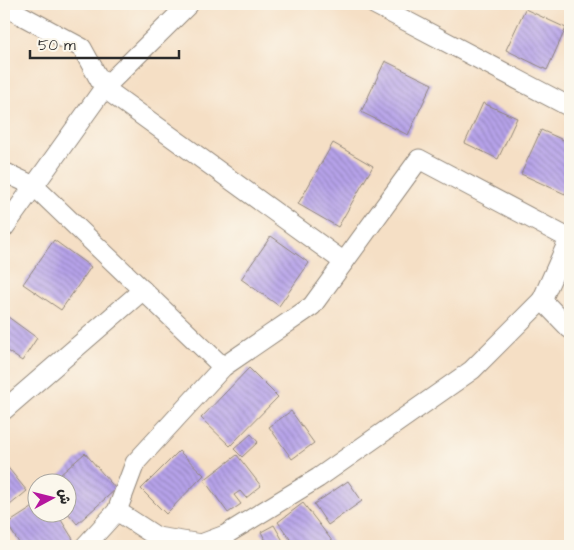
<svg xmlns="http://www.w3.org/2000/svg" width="574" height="550" font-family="'Architects Daughter','Playpen Sans Arabic',sans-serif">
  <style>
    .building { fill: url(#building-back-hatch) }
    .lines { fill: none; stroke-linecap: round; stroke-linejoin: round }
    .street-casing { stroke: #908578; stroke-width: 21 }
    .street { stroke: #fff; stroke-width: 19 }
  </style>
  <defs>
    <pattern id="building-back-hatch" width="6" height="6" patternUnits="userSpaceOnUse" patternTransform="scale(1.25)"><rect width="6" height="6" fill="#b6a2e9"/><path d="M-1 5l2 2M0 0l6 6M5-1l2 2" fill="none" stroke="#9484bd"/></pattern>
  </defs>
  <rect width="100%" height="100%" fill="#fbf7ec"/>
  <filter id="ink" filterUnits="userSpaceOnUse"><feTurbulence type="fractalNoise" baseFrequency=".02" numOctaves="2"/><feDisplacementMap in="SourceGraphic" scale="10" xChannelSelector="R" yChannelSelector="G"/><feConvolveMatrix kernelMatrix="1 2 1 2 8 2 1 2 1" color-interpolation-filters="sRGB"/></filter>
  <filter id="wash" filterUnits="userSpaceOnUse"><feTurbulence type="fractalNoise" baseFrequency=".0096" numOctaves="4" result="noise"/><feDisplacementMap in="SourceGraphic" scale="20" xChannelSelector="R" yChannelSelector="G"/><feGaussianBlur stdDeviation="1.12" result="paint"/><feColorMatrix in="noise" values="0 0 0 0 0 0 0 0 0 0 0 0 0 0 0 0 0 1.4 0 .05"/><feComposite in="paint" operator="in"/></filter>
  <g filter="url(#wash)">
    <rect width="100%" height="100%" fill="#f5dfc5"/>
    <g id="blocks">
      <!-- building -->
      <g class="building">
        <path d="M 525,9 L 566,28 L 547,70 L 506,50 Z"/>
        <path d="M 385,61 L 432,84 L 408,135 L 361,112 Z"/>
        <path d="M 483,103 L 517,118 L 498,159 L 465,143 Z"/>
        <path d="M 541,130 L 570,143 L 570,182 L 565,194 L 521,174 Z"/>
        <path d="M 333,143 L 373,166 L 338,227 L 298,204 Z"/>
        <path d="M 271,236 L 309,263 L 279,306 L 241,279 Z"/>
        <path d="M 54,240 L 91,267 L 61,310 L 23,284 Z"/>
        <path d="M 4,314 L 37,338 L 22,361 L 4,349 Z"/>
        <path d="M 249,368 L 278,397 L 230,446 L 201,418 Z"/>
        <path d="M 291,411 L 314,443 L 292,459 L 269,427 Z"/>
        <path d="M 251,434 L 258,442 L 242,457 L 234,449 Z"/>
        <path d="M 179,451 L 204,475 L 166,514 L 141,489 Z"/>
        <path d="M 85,453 L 116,489 L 77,524 L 68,513 L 68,482 L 52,482 Z"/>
        <path d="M 237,455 L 261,486 L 246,498 L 240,491 L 234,495 L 241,504 L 228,513 L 204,480 Z"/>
        <path d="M 5,464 L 27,491 L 4,510 L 4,465 Z"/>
        <path d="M 348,481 L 362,501 L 328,525 L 314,504 Z"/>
        <path d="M 303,503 L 336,546 L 288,546 L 285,543 L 290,539 L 278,522 Z"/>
        <path d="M 38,504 L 38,512 L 56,512 L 73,539 L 62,546 L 21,546 L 7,524 Z"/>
        <path d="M 274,525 L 286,546 L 269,546 L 261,532 Z"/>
      </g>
    </g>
  </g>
  <g filter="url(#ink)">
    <use href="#blocks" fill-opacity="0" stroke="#908578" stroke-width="1"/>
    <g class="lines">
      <defs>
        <g id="street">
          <path d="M 374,4 L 570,107"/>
          <path d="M 4,6 L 82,48 L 104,88 L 189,4"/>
          <path d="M 4,172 L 34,186 L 223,367"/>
          <path d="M 4,228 L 104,88 L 344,262"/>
          <path d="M 570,237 L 542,300 L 570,329"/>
          <path d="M 4,410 L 143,290"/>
          <path d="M 117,511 L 157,537 L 201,544 L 225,535 L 318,478 L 472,370 L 542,300"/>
          <path d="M 85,546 L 117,511 L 135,463 L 223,367 L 312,306 L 419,159 L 570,239"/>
        </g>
      </defs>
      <!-- street casing -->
      <use href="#street" class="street-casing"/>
      <!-- street -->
      <use href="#street" class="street"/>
    </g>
  </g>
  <!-- margin -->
  <rect width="574" height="550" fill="none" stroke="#fbf7ec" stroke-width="20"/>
  <!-- north arrow -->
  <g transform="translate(52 498) rotate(83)"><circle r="24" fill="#fbf7ec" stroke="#a8a59f"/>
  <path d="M0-4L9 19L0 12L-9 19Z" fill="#b5179e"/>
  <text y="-8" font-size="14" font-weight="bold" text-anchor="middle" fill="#2b2b2b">ش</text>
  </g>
  <!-- scale -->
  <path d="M30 50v8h149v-8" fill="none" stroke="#2b2b2b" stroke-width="2.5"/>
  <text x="38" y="50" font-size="15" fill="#2b2b2b" stroke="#fbf7ec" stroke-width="4" paint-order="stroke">50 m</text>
</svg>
